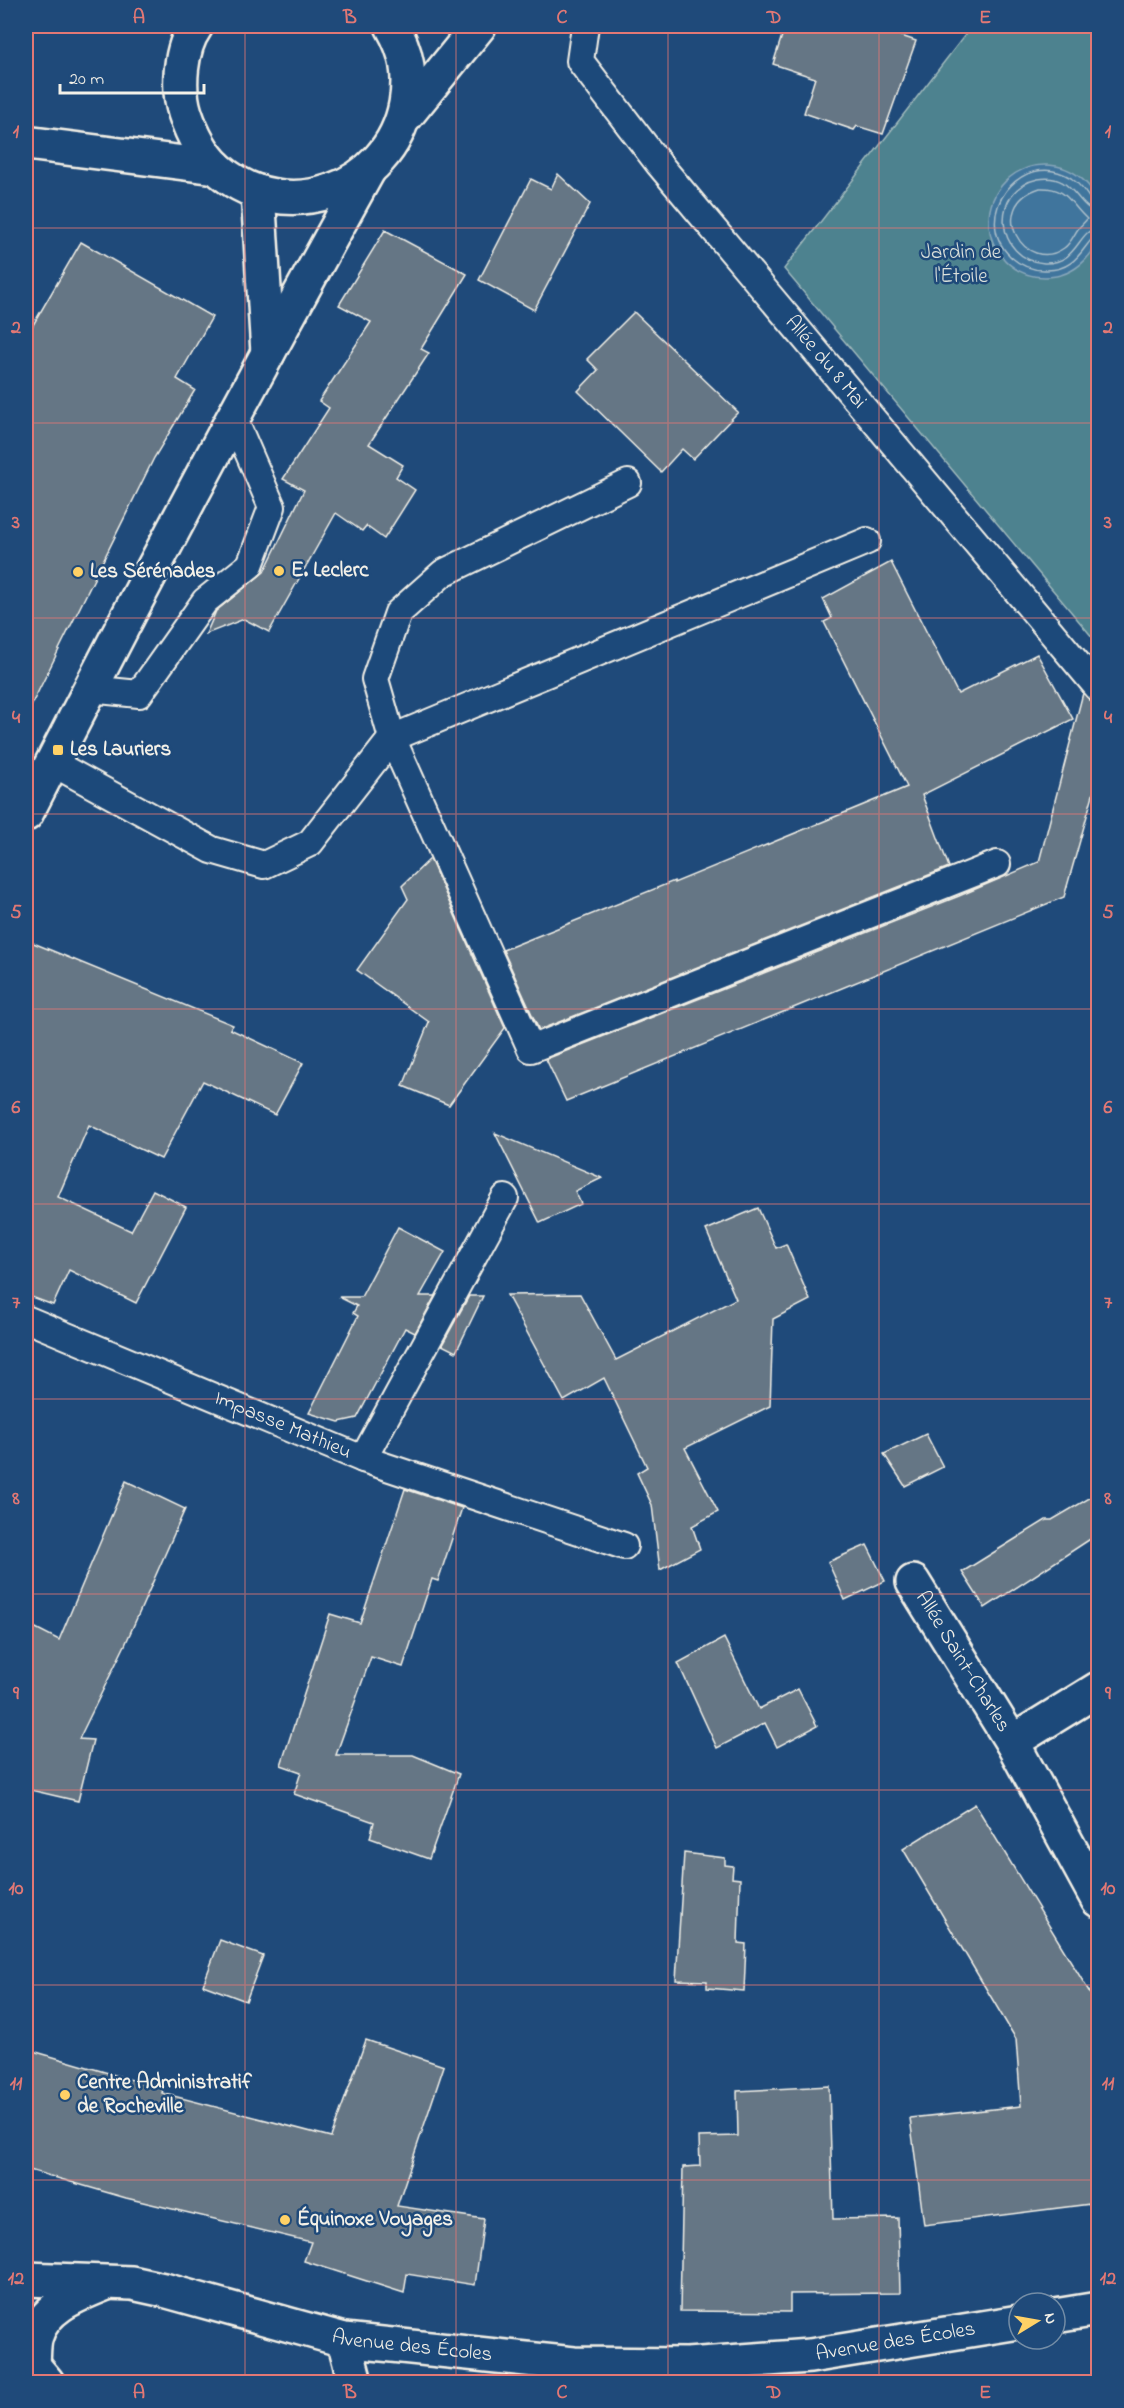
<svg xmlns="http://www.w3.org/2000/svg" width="1124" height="2408" font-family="'Indie Flower',sans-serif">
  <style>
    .green { fill: #4e828f; stroke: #a1babc; stroke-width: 1.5 }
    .water { fill: #40759d; stroke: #88a7bb; stroke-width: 1.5 }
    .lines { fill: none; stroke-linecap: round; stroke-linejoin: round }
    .shore { stroke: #acbfca; stroke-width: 1.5 }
    .building { fill: #657685; stroke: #f4f1e8; stroke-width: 1.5 }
    .service-casing { stroke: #f4f1e8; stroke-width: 30 }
    .minor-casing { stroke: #f4f1e8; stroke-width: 38 }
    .tertiary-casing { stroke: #f4f1e8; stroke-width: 38 }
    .secondary-casing { stroke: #f4f1e8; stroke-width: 38 }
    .service { stroke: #1f4a7a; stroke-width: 26 }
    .minor { stroke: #1f4a7a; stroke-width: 33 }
    .tertiary { stroke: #1f4a7a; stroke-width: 33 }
    .secondary { stroke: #1f4a7a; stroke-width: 33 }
    .grid { fill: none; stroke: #e27875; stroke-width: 1.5; stroke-opacity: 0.55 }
    .poi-dot { fill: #ffd166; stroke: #1f4a7a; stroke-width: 2 }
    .labels { text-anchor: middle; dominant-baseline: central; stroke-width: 5; stroke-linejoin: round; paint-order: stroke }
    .park-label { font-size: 21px; fill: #dbe0db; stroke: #1f4a7a }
    .street-label { font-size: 21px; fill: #f4f1e8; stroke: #1f4a7a }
    .poi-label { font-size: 21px; font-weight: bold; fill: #f4f1e8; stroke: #1f4a7a; text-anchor: start }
    .neatline { fill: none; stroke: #e27875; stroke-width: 2 }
    .grid-label { font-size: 20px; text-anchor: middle; font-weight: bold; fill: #e27875 }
  </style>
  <rect width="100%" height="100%" fill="#1f4a7a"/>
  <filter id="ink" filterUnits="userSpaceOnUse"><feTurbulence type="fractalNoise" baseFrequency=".0167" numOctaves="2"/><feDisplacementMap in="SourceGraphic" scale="12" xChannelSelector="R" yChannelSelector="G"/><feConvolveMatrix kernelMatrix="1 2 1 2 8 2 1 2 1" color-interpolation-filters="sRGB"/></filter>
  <g filter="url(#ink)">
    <!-- green -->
    <path class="green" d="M 972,26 L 1098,26 L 1098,644 L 784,269 Z"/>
    <!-- water -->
    <circle class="water" cx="1045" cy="221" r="56"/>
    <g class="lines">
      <!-- shore -->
      <g class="shore">
        <path d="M 1040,188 C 1068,187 1069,203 1087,219 C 1084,223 1081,225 1078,229 C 1073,236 1071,243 1064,248 C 1025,276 984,206 1040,188 Z"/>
        <path d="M 1098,204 L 1092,202 C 1086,193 1080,184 1071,178 C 1022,147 968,216 1011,257 C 1021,266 1031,270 1044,270 C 1081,272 1085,237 1098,236"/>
        <path d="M 1098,211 C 1076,210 1075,172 1038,179 C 989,189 995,260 1044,263 C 1079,264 1077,230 1098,228"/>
      </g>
    </g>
    <!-- building -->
    <g class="building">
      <path d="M 785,26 L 872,26 L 916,41 L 883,134 L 857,126 L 854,130 L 804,113 L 815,78 L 773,64 Z"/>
      <path d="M 558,174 L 590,204 L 534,310 L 479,280 L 531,179 L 551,189 Z"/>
      <path d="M 385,230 L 467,274 L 421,349 L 429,353 L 369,444 L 403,465 L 396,477 L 415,490 L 384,539 L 366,526 L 362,531 L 336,513 L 269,632 L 244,619 L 206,634 L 216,611 L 264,572 L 304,490 L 283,479 L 329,408 L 319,401 L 371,322 L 339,305 Z"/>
      <path d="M 81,242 L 212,317 L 177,379 L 195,390 L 154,458 L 26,716 L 26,337 Z"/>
      <path d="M 634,312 L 738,412 L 693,459 L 682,449 L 661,472 L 578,391 L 598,370 L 587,359 Z"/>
      <path d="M 891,562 L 958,694 L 1037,654 L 1073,719 L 922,795 L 949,867 L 539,1030 L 503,950 L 674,881 L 674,883 L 907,787 L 824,622 L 832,618 L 823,599 Z"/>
      <path d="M 1083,693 L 1092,702 L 1098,703 L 1098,777 L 1064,897 L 566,1101 L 546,1059 L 959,896 L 1039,862 Z"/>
      <path d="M 430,859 L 505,1028 L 449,1105 L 403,1086 L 429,1022 L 357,970 L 408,899 L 402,886 Z"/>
      <path d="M 26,940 L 233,1025 L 230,1029 L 303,1063 L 275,1115 L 203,1081 L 161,1159 L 89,1125 L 58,1197 L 131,1231 L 153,1190 L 186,1207 L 136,1303 L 69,1270 L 53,1305 L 26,1295 Z"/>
      <path d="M 495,1133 L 602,1178 L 575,1191 L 581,1204 L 540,1223 Z"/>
      <path d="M 758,1208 L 776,1248 L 786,1244 L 810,1300 L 773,1319 L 770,1406 L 685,1448 L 718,1512 L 692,1526 L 700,1549 L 660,1570 L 652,1505 L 637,1473 L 647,1467 L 604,1378 L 564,1401 L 507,1295 L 580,1294 L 616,1360 L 736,1299 L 706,1230 Z"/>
      <path d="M 398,1227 L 445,1252 L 420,1296 L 435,1296 L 415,1333 L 405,1328 L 357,1418 L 339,1422 L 309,1413 L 358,1316 L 353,1313 L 357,1306 L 339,1297 L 361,1297 Z"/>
      <path d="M 469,1296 L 483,1296 L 456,1352 L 442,1345 Z"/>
      <path d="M 926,1434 L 943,1467 L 905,1486 L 884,1454 Z"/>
      <path d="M 126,1481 L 185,1509 L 125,1645 L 79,1739 L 93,1740 L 78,1801 L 26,1789 L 26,1623 L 59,1640 Z"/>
      <path d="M 405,1489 L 462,1508 L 438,1581 L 432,1579 L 403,1667 L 371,1657 L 336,1755 L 413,1755 L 459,1774 L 429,1859 L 370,1838 L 374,1822 L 294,1794 L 301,1772 L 281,1765 L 330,1614 L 360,1623 Z"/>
      <path d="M 1098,1493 L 1098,1534 L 985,1608 L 962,1572 L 1046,1520 L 1052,1520 Z"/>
      <path d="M 867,1545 L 885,1581 L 845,1600 L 828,1562 Z"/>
      <path d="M 724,1638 L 759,1709 L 798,1689 L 817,1726 L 777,1747 L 765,1723 L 717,1748 L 678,1663 Z"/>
      <path d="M 975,1804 L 1098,2006 L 1098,2203 L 924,2225 L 910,2118 L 1021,2106 L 1016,2039 L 903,1849 Z"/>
      <path d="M 684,1853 L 725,1858 L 725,1865 L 733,1866 L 732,1878 L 740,1879 L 738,1943 L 746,1944 L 744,1991 L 707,1988 L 707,1981 L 676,1980 Z"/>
      <path d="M 220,1940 L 263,1956 L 246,2001 L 203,1985 Z"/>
      <path d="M 366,2040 L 444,2066 L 397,2206 L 484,2219 L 475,2285 L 407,2274 L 404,2293 L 304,2261 L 311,2242 L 126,2198 L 26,2169 L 26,2049 L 163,2089 L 162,2093 L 331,2137 Z"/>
      <path d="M 829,2086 L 833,2219 L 898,2218 L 900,2293 L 790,2294 L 790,2312 L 680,2311 L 683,2167 L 700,2166 L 699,2137 L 738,2136 L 737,2091 Z"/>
    </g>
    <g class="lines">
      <defs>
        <g id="service">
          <path id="s1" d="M 585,26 L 580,61 L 659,164 L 1098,688"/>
          <path d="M 628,483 L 443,573 L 398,613 L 375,679 L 392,738 L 531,1049 L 997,864"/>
          <path d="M 89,689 L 139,694 L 205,601 L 250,565 L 272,507 L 233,417"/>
          <path d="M 51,762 L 212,850 L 264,865 L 310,843 L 392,738 L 867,541"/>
          <path id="s2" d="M 26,1319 L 363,1459 L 505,1198"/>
          <path d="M 363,1459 L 624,1546"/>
        </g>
        <g id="minor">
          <path id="s3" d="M 913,1582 L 1012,1742"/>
          <path d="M 1098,1689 L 1012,1742 L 1098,1900"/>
          <path id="s4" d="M 26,2279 L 132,2283 L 164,2290 L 344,2340 L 574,2364 L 687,2365 L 810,2356 L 1019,2322"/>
          <path d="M 1055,2316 L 1098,2309"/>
          <path d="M 344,2340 L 355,2382"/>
          <path d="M 33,2364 C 34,2355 33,2344 36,2336 C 45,2306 78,2295 104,2284"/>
        </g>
        <g id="tertiary">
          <path d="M 258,192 L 268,353"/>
          <path d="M 26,814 C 136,598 250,383 368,171"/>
          <path d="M 26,2357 L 47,2382"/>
        </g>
        <g id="secondary">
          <path d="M 196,26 C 180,48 177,88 185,113 C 192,134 201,153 217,168 C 283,228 390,191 406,104 C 411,74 407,52 392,26"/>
          <path d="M 405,117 L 479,26"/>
          <path d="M 26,143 L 216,167"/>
        </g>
      </defs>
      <!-- service casing -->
      <use href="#service" class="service-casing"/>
      <!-- minor casing -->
      <use href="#minor" class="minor-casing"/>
      <!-- tertiary casing -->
      <use href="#tertiary" class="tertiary-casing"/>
      <!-- secondary casing -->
      <use href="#secondary" class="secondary-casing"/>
      <!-- service -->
      <use href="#service" class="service"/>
      <!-- minor -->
      <use href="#minor" class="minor"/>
      <!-- tertiary -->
      <use href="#tertiary" class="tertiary"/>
      <!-- secondary -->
      <use href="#secondary" class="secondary"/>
    </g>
  </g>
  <!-- grid -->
  <path class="grid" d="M 245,26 L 245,2382M 456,26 L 456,2382M 668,26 L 668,2382M 879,26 L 879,2382M 26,228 L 1098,228M 26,423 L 1098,423M 26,618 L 1098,618M 26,814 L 1098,814M 26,1009 L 1098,1009M 26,1204 L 1098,1204M 26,1399 L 1098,1399M 26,1594 L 1098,1594M 26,1790 L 1098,1790M 26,1985 L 1098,1985M 26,2180 L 1098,2180"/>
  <!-- markers -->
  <g class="poi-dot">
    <circle cx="279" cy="571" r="6"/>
    <circle cx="78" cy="572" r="6"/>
    <rect x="52" y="744" width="12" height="12" rx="3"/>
    <circle cx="65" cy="2095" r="6"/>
    <circle cx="285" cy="2220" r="6"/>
  </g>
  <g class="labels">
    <!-- park labels -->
    <g class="park-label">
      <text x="961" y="253">Jardin de<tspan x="961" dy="24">l'Étoile</tspan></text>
    </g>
    <!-- street labels -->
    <g class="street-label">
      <text stroke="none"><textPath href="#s1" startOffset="424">Allée du 8 Mai</textPath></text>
      <text stroke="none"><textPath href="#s2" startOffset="278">Impasse Mathieu</textPath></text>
      <text stroke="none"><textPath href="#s3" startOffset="94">Allée Saint-Charles</textPath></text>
      <text stroke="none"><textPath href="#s4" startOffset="880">Avenue des Écoles</textPath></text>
      <text stroke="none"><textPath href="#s4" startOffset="394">Avenue des Écoles</textPath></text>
    </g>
    <!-- poi labels -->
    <g class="poi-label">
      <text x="291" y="571">E. Leclerc</text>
      <text x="90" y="572">Les Sérénades</text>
      <text x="70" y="750">Les Lauriers</text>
      <text x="77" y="2083">Centre Administratif<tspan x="77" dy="24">de Rocheville</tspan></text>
      <text x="297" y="2220">Équinoxe Voyages</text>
    </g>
  </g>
  <!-- margin -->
  <rect width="1124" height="2408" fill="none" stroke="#1f4a7a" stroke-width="66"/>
  <!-- north arrow -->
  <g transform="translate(1037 2321) rotate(79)"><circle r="28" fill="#1f4a7a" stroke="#748da6" stroke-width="1.5"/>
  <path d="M0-4.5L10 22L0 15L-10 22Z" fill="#ffd166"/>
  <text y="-9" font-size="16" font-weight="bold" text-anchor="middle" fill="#f4f1e8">N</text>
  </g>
  <!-- scale -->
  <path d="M60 84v9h144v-9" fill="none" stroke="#f4f1e8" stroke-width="3"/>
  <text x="69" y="84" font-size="18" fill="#f4f1e8" stroke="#1f4a7a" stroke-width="4.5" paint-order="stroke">20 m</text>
  <rect x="33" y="33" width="1058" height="2342" class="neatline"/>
  <g class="grid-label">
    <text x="139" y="23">A</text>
    <text x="350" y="23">B</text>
    <text x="562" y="23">C</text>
    <text x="774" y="23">D</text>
    <text x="985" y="23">E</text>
    <text x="16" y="137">1</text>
    <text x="1108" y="137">1</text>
    <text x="16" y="333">2</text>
    <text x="1108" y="333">2</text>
    <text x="16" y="528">3</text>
    <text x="1108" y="528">3</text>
    <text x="16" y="723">4</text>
    <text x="1108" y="723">4</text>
    <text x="16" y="918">5</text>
    <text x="1108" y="918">5</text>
    <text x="16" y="1113">6</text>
    <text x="1108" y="1113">6</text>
    <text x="16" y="1308">7</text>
    <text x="1108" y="1308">7</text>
    <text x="16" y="1504">8</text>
    <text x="1108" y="1504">8</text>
    <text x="16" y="1699">9</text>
    <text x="1108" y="1699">9</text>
    <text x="16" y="1894">10</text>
    <text x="1108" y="1894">10</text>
    <text x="16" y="2089">11</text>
    <text x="1108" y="2089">11</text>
    <text x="16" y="2284">12</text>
    <text x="1108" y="2284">12</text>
    <text x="139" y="2398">A</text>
    <text x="350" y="2398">B</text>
    <text x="562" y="2398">C</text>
    <text x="774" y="2398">D</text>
    <text x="985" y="2398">E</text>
  </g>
</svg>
